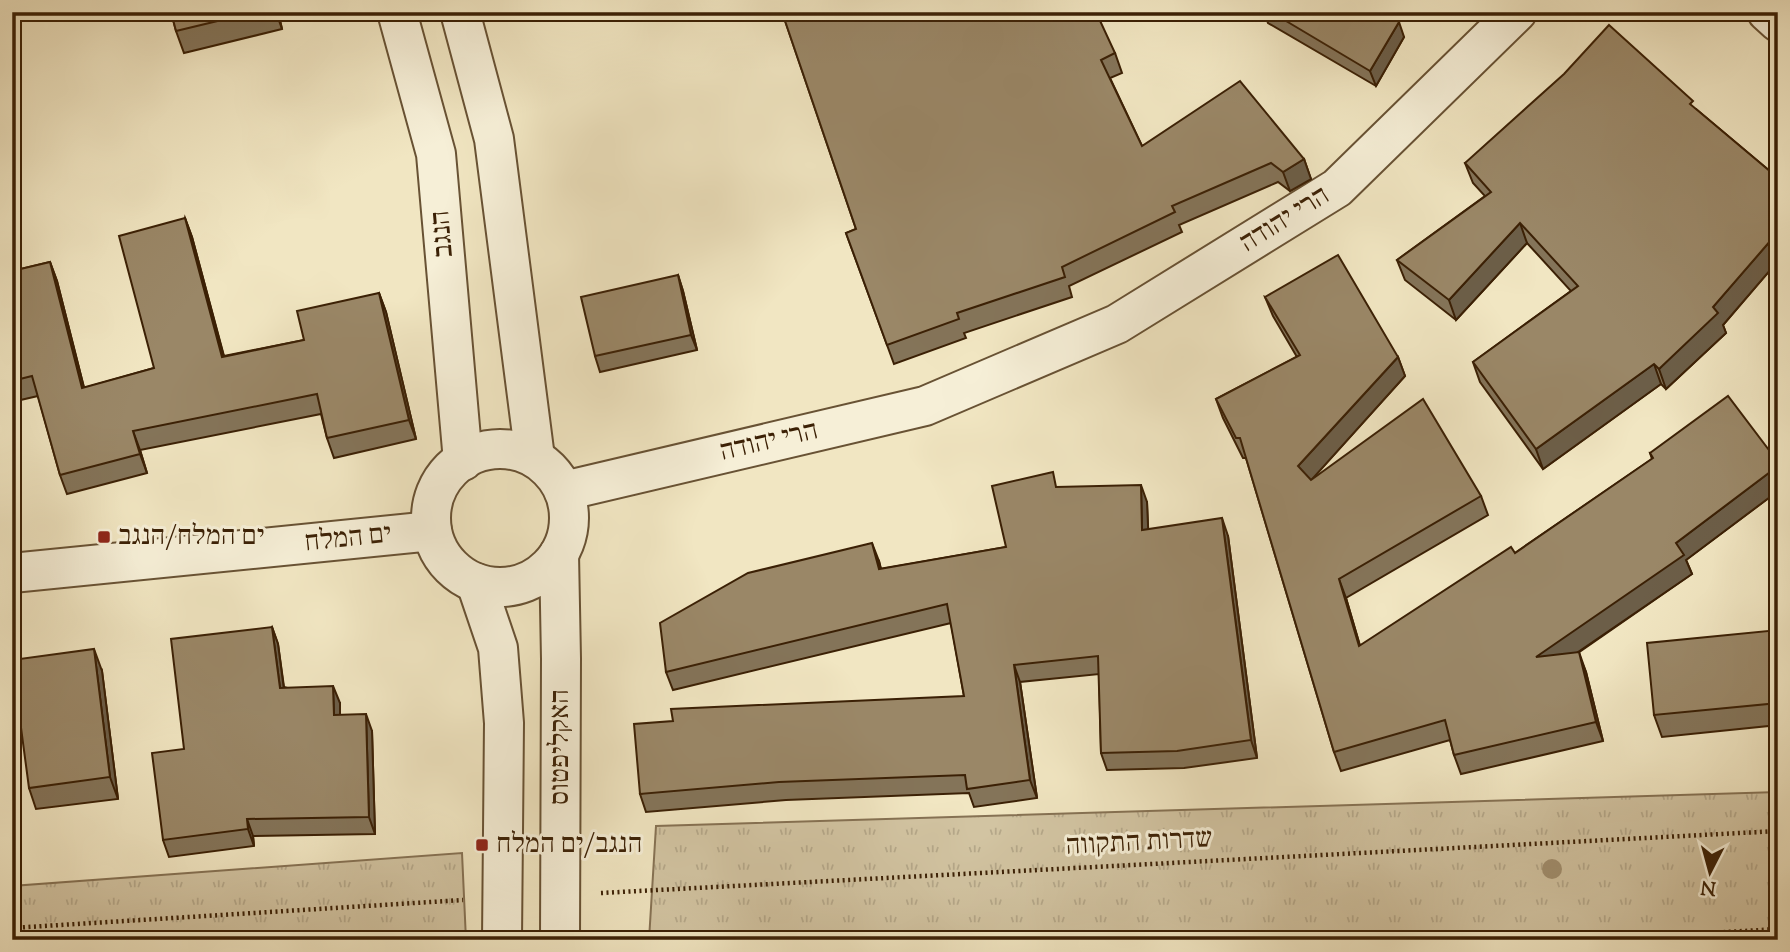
<svg xmlns="http://www.w3.org/2000/svg" width="1790" height="952" font-family="'Sorts Mill Goudy','Frank Ruhl Libre',serif">
  <style>
    .park { fill: url(#park-tufts); stroke: #867254; stroke-width: 2 }
    .lines { fill: none; stroke-linecap: round; stroke-linejoin: round }
    .minor-casing { stroke: #685234; stroke-width: 42 }
    .tertiary-casing { stroke: #685234; stroke-width: 42 }
    .path { stroke: #3b2005; stroke-width: 4.5; stroke-dasharray: 2 3.5; stroke-linecap: butt }
    .minor { stroke: #f6efd7; stroke-width: 38 }
    .tertiary { stroke: #f6efd7; stroke-width: 38 }
    .tree { fill: #a29070 }
    .wall { fill: #847459; stroke: #3b2005; stroke-width: 2 }
    .shaded-wall { fill: #6c5e48; stroke: #3b2005; stroke-width: 2 }
    .building { fill: #9a8767; stroke: #3b2005; stroke-width: 2 }
    .poi-dot { fill: #8f2418; stroke: #f6efd7; stroke-width: 2.5 }
    .labels { text-anchor: middle; dominant-baseline: central; stroke-width: 6; stroke-linejoin: round; paint-order: stroke }
    .street-label { font-size: 28px; fill: #3b2005; stroke: #f6efd7 }
    .poi-label { font-size: 28px; fill: #3b2005; stroke: #f6efd7; text-anchor: start }
  </style>
  <defs>
    <pattern id="park-tufts" width="24" height="20" patternUnits="userSpaceOnUse" patternTransform="scale(1.75)"><rect width="24" height="20" fill="#d2c4a2"/><path d="M3 7l-1-3M5 7V3M7 7l1-3M15 17l-1-3M17 17v-4M19 17l1-3" fill="none" stroke="#b5a88a"/></pattern>
  </defs>
  <rect width="100%" height="100%" fill="#f1e6c2"/>
  <filter id="stains"><feTurbulence type="fractalNoise" baseFrequency=".00286" numOctaves="4"/><feColorMatrix values="0 0 0 0 .2 0 0 0 0 .09 0 0 0 0 .02 0 0 0 .5 -.17"/></filter>
  <radialGradient id="worn" r=".72"><stop offset=".6" stop-color="#630" stop-opacity="0"/><stop offset="1" stop-color="#630" stop-opacity=".3"/></radialGradient>
  <!-- park -->
  <g class="park">
    <path d="M 1778,792 L 1778,940 L 649,940 L 656,826 Z"/>
    <path d="M 462,853 L 466,940 L 12,940 L 12,886 Z"/>
  </g>
  <g class="lines">
    <defs>
      <path id="minor" d="M 1767,12 L 1778,22"/>
      <g id="tertiary">
        <path d="M 397,12 L 436,154 L 463,461"/>
        <path d="M 460,12 L 494,139 L 535,458"/>
        <circle cx="500" cy="518" r="69"/>
        <path d="M 564,491 L 925,406 L 1117,324 L 1337,188 L 1517,12"/>
        <path d="M 559,554 L 561,659 L 560,940"/>
        <path d="M 12,573 L 432,531"/>
        <path d="M 476,583 L 498,648 L 504,723 L 502,940"/>
      </g>
    </defs>
    <!-- minor casing -->
    <use href="#minor" class="minor-casing"/>
    <!-- tertiary casing -->
    <use href="#tertiary" class="tertiary-casing"/>
    <!-- path -->
    <g class="path">
      <path d="M 601,893 L 1778,831"/>
      <path d="M 12,928 L 463,900"/>
      <path d="M 1586,940 L 1778,929"/>
    </g>
    <!-- minor -->
    <use href="#minor" class="minor"/>
    <!-- tertiary -->
    <use href="#tertiary" class="tertiary"/>
  </g>
  <!-- trees -->
  <circle class="tree" cx="1552" cy="869" r="10"/>
  <!-- wall -->
  <g class="wall">
    <path d="M 171,12 L 278,12 L 282,29 L 184,53 L 176,31 Z"/>
    <path d="M 782,12 L 1115,53 L 1122,73 L 1110,78 L 1142,146 L 1304,159 L 1311,179 L 1290,191 L 1278,182 L 1179,225 L 1182,232 L 1069,286 L 1072,297 L 964,333 L 966,338 L 894,364 L 846,233 L 856,229 Z"/>
    <path d="M 1264,12 L 1382,12 L 1404,37 L 1376,86 L 1268,23 Z"/>
    <path d="M 1696,109 L 1778,178 L 1778,261 L 1723,325 L 1726,333 L 1666,389 L 1661,384 L 1543,469 L 1480,382 L 1473,362 L 1571,291 L 1527,243 L 1456,320 L 1405,280 L 1397,260 L 1485,196 L 1473,183 L 1465,163 Z"/>
    <path d="M 185,218 L 192,237 L 224,356 L 304,340 L 379,293 L 386,312 L 416,439 L 334,458 L 327,438 L 321,414 L 140,450 L 147,473 L 67,494 L 60,475 L 38,396 L 12,402 L 12,271 L 50,262 L 57,281 L 84,388 L 154,368 Z"/>
    <path d="M 678,275 L 683,291 L 697,350 L 600,372 L 595,356 Z"/>
    <path d="M 1265,297 L 1398,357 L 1405,376 L 1312,479 L 1481,496 L 1488,515 L 1346,598 L 1360,646 L 1515,553 L 1652,459 L 1650,453 L 1778,466 L 1778,491 L 1686,560 L 1692,574 L 1578,653 L 1586,672 L 1603,741 L 1461,774 L 1454,755 L 1450,740 L 1341,771 L 1334,752 L 1246,458 L 1243,458 L 1223,418 L 1216,399 L 1297,357 L 1273,316 Z"/>
    <path d="M 1058,487 L 1147,502 L 1148,529 L 1228,536 L 1257,758 L 1184,768 L 1107,770 L 1101,753 L 1099,674 L 1020,682 L 1037,798 L 974,807 L 969,793 L 786,800 L 646,812 L 640,794 L 964,696 L 951,623 L 673,690 L 666,672 L 879,561 L 881,569 L 1006,547 Z"/>
    <path d="M 1778,561 L 1778,581 L 1773,568 Z"/>
    <path d="M 272,627 L 278,644 L 284,687 L 340,703 L 340,715 L 372,731 L 375,834 L 253,836 L 254,846 L 169,857 L 163,840 L 184,749 Z"/>
    <path d="M 1778,630 L 1778,725 L 1662,737 L 1654,715 Z"/>
    <path d="M 102,671 L 118,799 L 36,809 L 29,788 Z"/>
  </g>
  <!-- shaded-wall -->
  <g class="shaded-wall">
    <path d="M 276,12 L 278,12 L 282,29 Z"/>
    <path d="M 1399,22 L 1404,37 L 1376,86 L 1370,71 Z"/>
    <path d="M 1304,159 L 1311,179 L 1290,191 L 1283,172 Z"/>
    <path d="M 185,218 L 192,237 L 229,376 L 222,357 Z"/>
    <path d="M 1520,223 L 1527,243 L 1456,320 L 1449,300 Z"/>
    <path d="M 1778,232 L 1778,261 L 1723,325 L 1726,333 L 1666,389 L 1659,369 Z"/>
    <path d="M 50,262 L 57,281 L 89,407 L 82,388 Z"/>
    <path d="M 678,275 L 683,291 L 697,350 L 691,335 Z"/>
    <path d="M 379,293 L 386,312 L 416,439 L 409,420 Z"/>
    <path d="M 1398,357 L 1405,376 L 1306,486 L 1298,466 Z"/>
    <path d="M 1654,364 L 1661,384 L 1543,469 L 1536,449 Z"/>
    <path d="M 133,431 L 140,450 L 147,473 L 140,454 Z"/>
    <path d="M 1778,466 L 1778,491 L 1686,560 L 1692,574 L 1543,676 L 1536,657 L 1676,543 Z"/>
    <path d="M 1141,485 L 1147,502 L 1149,548 L 1142,530 Z"/>
    <path d="M 1222,518 L 1228,536 L 1257,758 L 1251,740 Z"/>
    <path d="M 872,543 L 879,561 L 885,587 L 879,569 Z"/>
    <path d="M 1339,579 L 1346,598 L 1366,666 L 1359,646 Z"/>
    <path d="M 272,627 L 278,644 L 286,705 L 280,688 Z"/>
    <path d="M 94,649 L 102,671 L 118,799 L 110,777 Z"/>
    <path d="M 1579,652 L 1586,672 L 1603,741 L 1596,722 Z"/>
    <path d="M 1014,665 L 1020,682 L 1037,798 L 1030,780 Z"/>
    <path d="M 333,686 L 340,703 L 340,732 L 334,715 Z"/>
    <path d="M 366,714 L 372,731 L 375,834 L 369,817 Z"/>
    <path d="M 247,819 L 253,836 L 254,846 L 248,829 Z"/>
  </g>
  <!-- building -->
  <g class="building">
    <path d="M 171,12 L 255,12 L 176,31 Z"/>
    <path d="M 782,12 L 1096,12 L 1115,53 L 1101,60 L 1142,146 L 1240,81 L 1304,159 L 1283,172 L 1271,163 L 1172,206 L 1175,212 L 1062,267 L 1065,277 L 957,313 L 959,319 L 887,345 L 846,233 L 856,229 Z"/>
    <path d="M 1271,12 L 1382,12 L 1399,22 L 1370,71 Z"/>
    <path d="M 1609,25 L 1693,101 L 1690,104 L 1778,178 L 1778,232 L 1713,307 L 1718,313 L 1659,369 L 1654,364 L 1536,449 L 1473,362 L 1578,286 L 1520,223 L 1449,300 L 1397,260 L 1491,192 L 1465,163 L 1564,74 Z"/>
    <path d="M 185,218 L 222,357 L 304,340 L 297,311 L 379,293 L 409,420 L 327,438 L 317,394 L 133,431 L 140,454 L 60,475 L 32,376 L 12,381 L 12,271 L 50,262 L 82,388 L 154,368 L 119,236 Z"/>
    <path d="M 1338,255 L 1398,357 L 1298,466 L 1311,480 L 1423,399 L 1481,496 L 1339,579 L 1359,646 L 1511,547 L 1515,553 L 1653,458 L 1650,453 L 1728,396 L 1778,462 L 1778,466 L 1676,543 L 1684,555 L 1536,657 L 1579,652 L 1596,722 L 1454,755 L 1445,720 L 1334,752 L 1240,438 L 1236,438 L 1216,399 L 1300,355 L 1265,297 Z"/>
    <path d="M 678,275 L 691,335 L 595,356 L 581,297 Z"/>
    <path d="M 1053,472 L 1056,487 L 1141,485 L 1142,530 L 1222,518 L 1251,740 L 1177,751 L 1101,753 L 1098,656 L 1014,665 L 1030,780 L 967,789 L 965,775 L 779,782 L 640,794 L 634,724 L 673,721 L 671,709 L 964,696 L 947,604 L 666,672 L 660,623 L 748,573 L 872,543 L 879,569 L 1006,547 L 992,486 Z"/>
    <path d="M 1778,561 L 1778,571 L 1773,568 Z"/>
    <path d="M 272,627 L 280,688 L 333,686 L 334,715 L 366,714 L 369,817 L 247,819 L 248,829 L 163,840 L 152,753 L 184,749 L 171,639 Z"/>
    <path d="M 1778,630 L 1778,703 L 1654,715 L 1647,643 Z"/>
    <path d="M 94,649 L 110,777 L 29,788 L 12,660 Z"/>
  </g>
  <!-- markers -->
  <g class="poi-dot">
    <rect x="97" y="530" width="14" height="14" rx="3.5"/>
    <rect x="475" y="838" width="14" height="14" rx="3.5"/>
  </g>
  <g class="labels">
    <!-- street labels -->
    <g class="street-label">
      <text transform="translate(1285 220) rotate(-32)">הרי יהודה</text>
      <text transform="translate(443 234) rotate(-95)">הנגב</text>
      <text transform="translate(769 442) rotate(-13)">הרי יהודה</text>
      <text transform="translate(348 539) rotate(-6)">ים המלח</text>
      <text transform="translate(561 747) rotate(-90)">האקליפטוס</text>
      <text transform="translate(1139 843) rotate(-3)">שדרות התקווה</text>
    </g>
    <!-- poi labels -->
    <g class="poi-label">
      <text x="118" y="537">ים המלח/הנגב</text>
      <text x="496" y="845">הנגב/ים המלח</text>
    </g>
  </g>
  <!-- margin -->
  <rect width="1790" height="952" fill="none" stroke="#f1e6c2" stroke-width="42"/>
  <rect x="14" y="14" width="1762" height="924" fill="none" stroke="#3b2005" stroke-width="3.5"/>
  <rect x="21" y="21" width="1748" height="910" fill="none" stroke="#3b2005" stroke-width="2"/>
  <!-- north arrow -->
  <g transform="translate(1710 872) rotate(186)" stroke="#f6efd7" stroke-width="5" paint-order="stroke">
  <path d="M0-5L12 26L0 18L-12 26Z" fill="#3b2005"/>
  <text y="-10" font-size="19" font-weight="bold" text-anchor="middle" fill="#3b2005">N</text>
  </g>
  <rect width="100%" height="100%" filter="url(#stains)"/>
  <rect width="100%" height="100%" fill="url(#worn)"/>
</svg>
